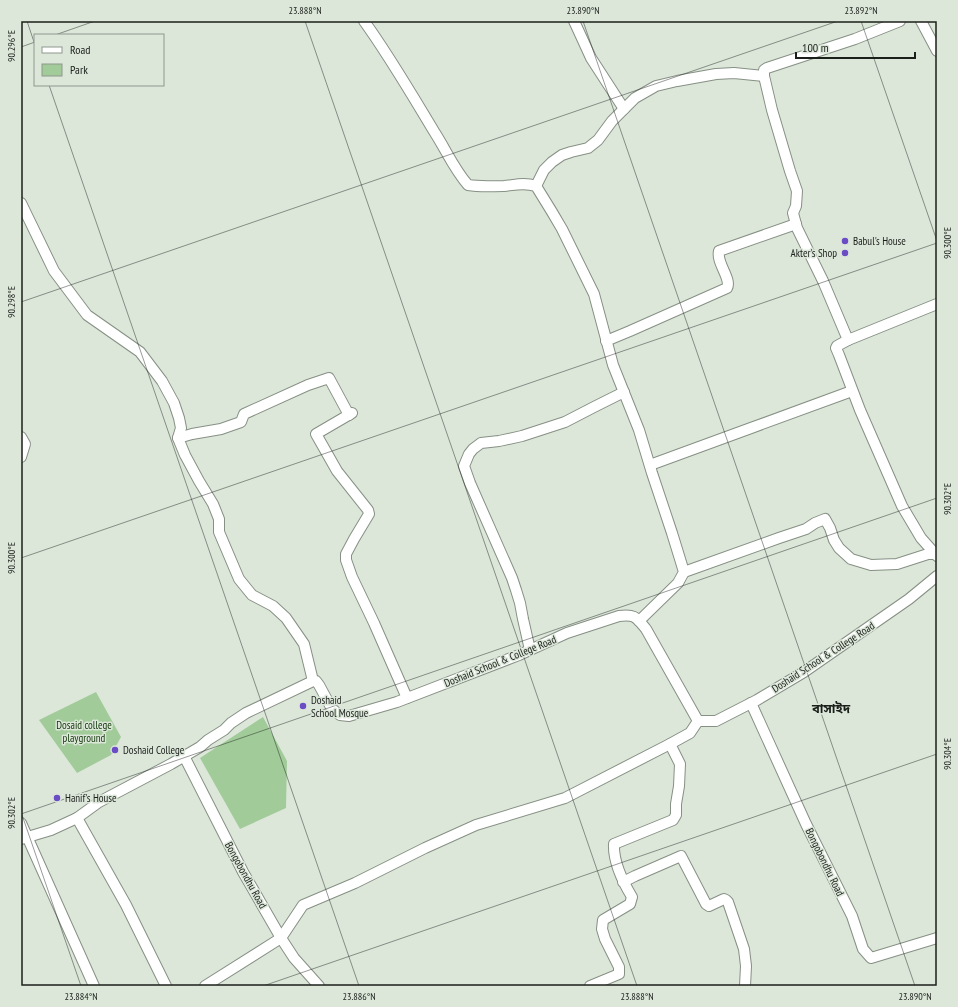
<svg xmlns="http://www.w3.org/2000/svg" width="958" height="1007" font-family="'PT Sans Narrow','Noto Sans Bengali',sans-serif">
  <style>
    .green { fill: #a1cb99 }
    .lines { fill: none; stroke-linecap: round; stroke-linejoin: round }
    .street-casing { stroke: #869084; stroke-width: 12 }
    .street { stroke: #fff; stroke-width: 10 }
    .ticks { fill: none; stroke: #1b1f1a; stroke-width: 1; stroke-opacity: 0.45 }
    .poi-dot { fill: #6b4cc5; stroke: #dce7da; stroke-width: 1.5 }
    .labels { text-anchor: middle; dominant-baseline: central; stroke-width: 3; stroke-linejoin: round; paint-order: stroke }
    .poi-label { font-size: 11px; fill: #1b1f1a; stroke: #dce7da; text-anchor: start }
    .street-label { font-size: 11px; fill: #1b1f1a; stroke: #dce7da }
    .park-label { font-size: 11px; fill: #103608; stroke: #dce7da }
    .quarter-label { font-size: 13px; font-weight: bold; fill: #1b1f1a; stroke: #dce7da }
    .neatline { fill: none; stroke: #1b1f1a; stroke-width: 1.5 }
    .ticks-label { font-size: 10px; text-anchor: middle; fill: #1b1f1a }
  </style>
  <rect width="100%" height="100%" fill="#dce7da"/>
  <!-- green -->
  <g class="green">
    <path d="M 96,692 L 121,737 L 111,755 L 77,773 L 39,720 Z"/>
    <path d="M 263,717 L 287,761 L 286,808 L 240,829 L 200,758 Z"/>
  </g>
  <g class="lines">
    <defs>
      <g id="street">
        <path d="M 364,21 C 390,57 412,95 435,133 C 446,150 454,169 468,185 C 480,187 491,186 504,186 C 515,185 524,182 536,186 L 552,212 L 562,229 L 594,294 L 613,365 L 639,430 L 652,473 L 672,533 L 684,572 L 678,583 L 639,621"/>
        <path d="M 574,21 L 591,58 L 624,109"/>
        <path d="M 900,21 L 855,39 L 767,68 L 764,70 L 764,76 L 772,110 L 790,171 L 797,191 L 796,206 L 793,213 L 797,228 L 823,281 L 848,340 L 837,346 L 836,348 L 839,355 L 860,410 L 902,506 L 921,538 L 937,556"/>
        <path d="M 921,21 L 937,51"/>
        <path d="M 536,186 L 544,170 L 552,162 L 562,155 L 571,152 L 588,148 L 598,140 L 612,121 L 635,98 L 656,86 L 677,81 L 716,74 L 734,73 L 764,76"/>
        <path d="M 21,203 L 54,271 L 87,315 L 140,352 L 162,381 L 174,403 L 179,418 L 181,428 L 178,438 L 185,455 L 199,481 L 213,504 L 219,519 L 219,532 L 239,579 L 252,595 L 273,606 L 286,618 L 304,644 L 313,681"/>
        <path d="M 848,340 L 937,304"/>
        <path d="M 606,341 L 630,331 L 727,288 C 732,279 716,263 719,251 L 796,224"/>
        <path d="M 352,413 L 316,434 L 337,471 L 368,510 L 369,514 L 354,539 L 346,554 L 346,560 L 352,577 L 374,623 L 407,698"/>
        <path d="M 21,437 L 25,444 L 21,457"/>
        <path d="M 178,438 L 192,434 L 221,429 L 241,422 L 244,414 L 308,385 L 329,378 L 349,415"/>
        <path d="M 650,465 C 717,441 785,415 852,391"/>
        <path d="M 684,572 L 779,538 L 806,529 L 815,523 L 825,519 L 830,528 L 834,540 L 839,548 L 851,559 L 871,565 L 897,564 L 928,554 L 935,554"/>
        <path d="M 530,650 L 523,619 L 520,603 L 516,590 L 512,578 L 470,483 L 464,466 L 469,454 L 473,449 L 481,443 L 499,441 L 522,436 L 565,422 L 594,407 L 624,392"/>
        <path d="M 313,681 L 316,681 L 319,685 L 332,709 L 340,715 L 349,716 L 397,702 L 519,655 L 567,633 L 619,616 C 635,614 636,617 646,629 L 698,721 L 716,721 L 757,700 L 804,672 L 909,599 L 937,576"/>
        <path d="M 751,703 L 806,824 L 852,916 L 863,949 L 871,958 L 937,938"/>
        <path d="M 184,756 L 243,872 L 281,938 L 294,958 L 319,986"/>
        <path d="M 77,818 L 126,905 L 166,986"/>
        <path d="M 21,823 L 94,986"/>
        <path d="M 21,839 L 51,830 L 77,818 L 99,802 L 171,764 L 200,747 L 208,740 L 224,730 L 231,723 L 246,713 L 313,681"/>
        <path d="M 623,882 L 635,876 L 681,856 L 706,904 L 709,906 L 724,899 L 726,900 L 728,902 L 744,949 L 746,966 L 745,986"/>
        <path d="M 205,986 L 281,938 L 303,905 L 355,883 L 425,848 L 476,825 L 565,798 L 670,744 L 690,733 L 698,721"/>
        <path d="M 590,986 L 619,974 L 619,967 L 605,939 L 602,929 L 603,920 L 630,904 L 632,897 C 623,882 613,862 614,844 L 673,820 L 676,815 L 676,804 L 679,786 L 680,764 L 670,744"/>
      </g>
    </defs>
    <!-- street casing -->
    <use href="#street" class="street-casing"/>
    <!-- street -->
    <use href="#street" class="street"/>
  </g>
  <!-- ticks -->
  <path class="ticks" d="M 27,21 L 35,45M 305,21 L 637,986M 583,21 L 915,986M 861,21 L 937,241M 55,35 L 95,21M 21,47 L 35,42M 49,85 L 359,986M 21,302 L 838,21M 21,558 L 937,243M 21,812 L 81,986M 21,814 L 937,498M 263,986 L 937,754"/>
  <!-- markers -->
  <g class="poi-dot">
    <circle cx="845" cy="241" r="4"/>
    <circle cx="845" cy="253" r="4"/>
    <circle cx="303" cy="706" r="4"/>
    <circle cx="115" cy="750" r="4"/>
    <circle cx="57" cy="798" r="4"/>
  </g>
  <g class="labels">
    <!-- poi labels -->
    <g class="poi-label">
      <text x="853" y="241">Babul's House</text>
      <text x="837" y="253" text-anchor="end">Akter's Shop</text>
      <text x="311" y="700">Doshaid<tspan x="311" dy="13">School Mosque</tspan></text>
      <text x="123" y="750">Doshaid College</text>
      <text x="65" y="798">Hanif's House</text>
    </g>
    <!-- street labels -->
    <g class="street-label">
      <text transform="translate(823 657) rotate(-33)">Doshaid School &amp; College Road</text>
      <text transform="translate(500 661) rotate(-22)">Doshaid School &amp; College Road</text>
      <text transform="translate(825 862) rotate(64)">Bongobondhu Road</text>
      <text transform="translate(246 875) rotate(61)">Bongobondhu Road</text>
    </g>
    <!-- park labels -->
    <g class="park-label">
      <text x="84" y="725">Dosaid college<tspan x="84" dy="13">playground</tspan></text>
    </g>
    <!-- quarter labels -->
    <g class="quarter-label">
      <text x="831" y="708">বাসাইদ</text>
    </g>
  </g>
  <!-- border -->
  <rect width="958" height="1007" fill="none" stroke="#dce7da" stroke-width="44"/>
  <!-- legend -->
  <rect x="34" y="34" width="130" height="52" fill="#dce7da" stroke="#8f978d"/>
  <rect x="42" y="47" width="20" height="6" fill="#ffffff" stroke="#8f978d"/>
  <text x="70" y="54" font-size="12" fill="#1b1f1a">Road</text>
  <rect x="42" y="64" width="20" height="12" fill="#a1cb99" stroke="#8f978d"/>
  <text x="70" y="74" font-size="12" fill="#1b1f1a">Park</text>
  <!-- scale -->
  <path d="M796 52v6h119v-6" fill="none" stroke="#1b1f1a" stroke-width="2"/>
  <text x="802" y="52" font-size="12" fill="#1b1f1a" stroke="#dce7da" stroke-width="3" paint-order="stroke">100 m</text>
  <rect x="22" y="22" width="914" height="963" class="neatline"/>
  <g class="ticks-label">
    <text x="305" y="14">23.888°N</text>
    <text x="583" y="14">23.890°N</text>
    <text x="861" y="14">23.892°N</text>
    <text transform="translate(11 46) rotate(-90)" y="4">90.296°E</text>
    <text transform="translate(947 243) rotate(-90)" y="4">90.300°E</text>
    <text transform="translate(11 302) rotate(-90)" y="4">90.298°E</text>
    <text transform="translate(947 499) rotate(-90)" y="4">90.302°E</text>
    <text transform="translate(11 558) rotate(-90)" y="4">90.300°E</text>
    <text transform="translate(947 754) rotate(-90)" y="4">90.304°E</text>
    <text transform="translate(11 813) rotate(-90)" y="4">90.302°E</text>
    <text x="81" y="1000">23.884°N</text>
    <text x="359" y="1000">23.886°N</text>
    <text x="637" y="1000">23.888°N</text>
    <text x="915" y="1000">23.890°N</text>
  </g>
</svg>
